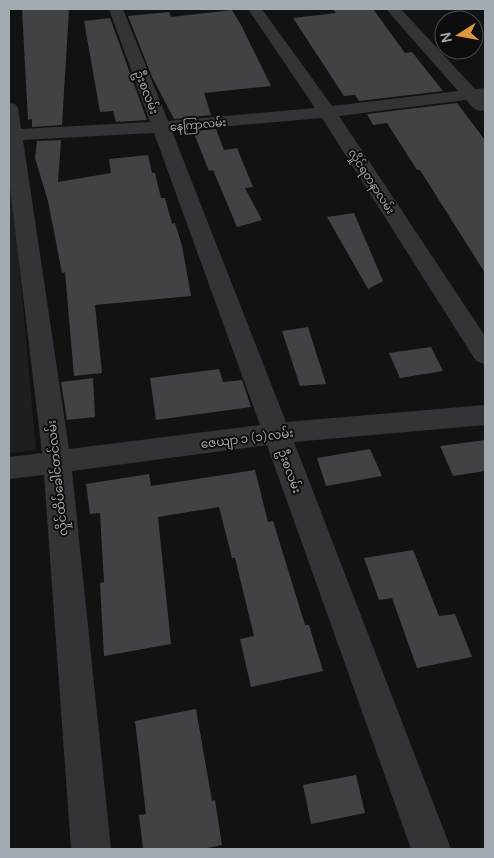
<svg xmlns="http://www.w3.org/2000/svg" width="494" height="858" font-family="Manrope,'Noto Sans Myanmar',sans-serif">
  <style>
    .built { fill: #1e1e20 }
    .building { fill: #414246 }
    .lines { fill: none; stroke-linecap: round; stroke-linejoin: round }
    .minor { fill: #333437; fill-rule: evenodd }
    .labels { text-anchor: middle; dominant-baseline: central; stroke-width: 4; stroke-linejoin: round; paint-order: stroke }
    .far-street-label { font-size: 11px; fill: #a4aab2; stroke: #0d0d0e }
    .street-label { font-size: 12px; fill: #a4aab2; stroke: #0d0d0e }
  </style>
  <rect width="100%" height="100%" fill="#121213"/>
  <!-- built -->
  <path class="built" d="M 9,149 L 36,450 L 9,453 Z"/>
  <!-- building -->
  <g class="building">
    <path d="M 22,9 L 69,9 L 62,125 L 32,127 L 32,119 L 28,120 Z"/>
    <path d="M 333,9 L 373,9 L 405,53 L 412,52 L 443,91 L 359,101 L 355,95 L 344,96 L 293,18 L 336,13 Z"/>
    <path d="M 232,10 L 241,25 L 271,86 L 204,93 L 211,115 L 174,119 L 152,77 L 128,16 L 169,12 L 171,17 Z"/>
    <path d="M 110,18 L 147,120 L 116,122 L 113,111 L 100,112 L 84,21 Z"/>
    <path d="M 457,103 L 485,140 L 485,273 L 420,170 L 417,170 L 387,123 L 373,125 L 367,114 Z"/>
    <path d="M 216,129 L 224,150 L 237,148 L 253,187 L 245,188 L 262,220 L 237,227 L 213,170 L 209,171 L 193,131 Z"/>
    <path d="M 61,140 L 58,182 L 111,173 L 109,159 L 148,155 L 152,173 L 155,173 L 161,198 L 165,198 L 172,224 L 175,223 L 182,246 L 191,296 L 95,305 L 102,373 L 74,376 L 65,272 L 62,273 L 48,201 L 35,158 L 37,141 Z"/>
    <path d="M 354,213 L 383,281 L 368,289 L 327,217 Z"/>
    <path d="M 308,327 L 326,384 L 300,386 L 282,331 Z"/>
    <path d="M 431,347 L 443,371 L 400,378 L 389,353 Z"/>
    <path d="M 219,369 L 223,382 L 242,380 L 251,407 L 156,420 L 150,378 Z"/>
    <path d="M 93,378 L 95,417 L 67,420 L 61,382 Z"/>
    <path d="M 485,440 L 485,471 L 453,476 L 440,446 Z"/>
    <path d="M 370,449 L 382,476 L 326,486 L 317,458 Z"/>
    <path d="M 255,470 L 268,522 L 273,521 L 305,625 L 309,625 L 323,671 L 251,687 L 240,639 L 254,636 L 235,558 L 232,558 L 219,507 L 158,517 L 171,644 L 104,656 L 100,583 L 104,582 L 100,513 L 90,514 L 86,484 L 149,474 L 151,486 Z"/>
    <path d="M 413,550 L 439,616 L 455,614 L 472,657 L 417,668 L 392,598 L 379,600 L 364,558 Z"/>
    <path d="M 196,709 L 212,801 L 215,800 L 222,845 L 202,849 L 143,849 L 139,815 L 146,814 L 135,721 Z"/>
    <path d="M 356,775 L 365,813 L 311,824 L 303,785 Z"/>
  </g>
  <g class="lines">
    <!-- minor -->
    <path class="minor" d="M 109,9 L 123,9 L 168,121 L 315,108 L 248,9 L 262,9 L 332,106 L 458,91 L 386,9 L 401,9 L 475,89 L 485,88 L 485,98 L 484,98 L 485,110 C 476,113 472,107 466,100 L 339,116 L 485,336 L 485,364 L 476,361 L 322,118 L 172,131 L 286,422 L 485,405 L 485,425 L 294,442 L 451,849 L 411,849 L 267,445 L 72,471 L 111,849 L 71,849 L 44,475 L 9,479 L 9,457 L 42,453 L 9,179 L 9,103 L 15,104 L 18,108 L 21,129 L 150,122 ZM 154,133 L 260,425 L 69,449 L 23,140 Z"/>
  </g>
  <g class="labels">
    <!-- far-street labels -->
    <g class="far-street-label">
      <text transform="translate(198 124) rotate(-5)">နေကြာလမ်း</text>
      <text transform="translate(372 181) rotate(57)">လှိုင်ရတနာလမ်း</text>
    </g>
    <!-- street labels -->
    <g class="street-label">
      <text transform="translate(147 92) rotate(69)">ဦးစလမ်း</text>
      <text transform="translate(247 438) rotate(-7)">ဇေယျာ ၁ (၁)လမ်း</text>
      <text transform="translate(290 471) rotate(70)">ဦးစလမ်း</text>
      <text transform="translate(57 478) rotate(-96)">လှိုင်ထိပ်ခေါင်တင်လမ်း</text>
    </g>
  </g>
  <!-- border -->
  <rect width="494" height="858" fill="none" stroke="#a4aab2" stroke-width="20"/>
  <!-- north arrow -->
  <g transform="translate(459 35) rotate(259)"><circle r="24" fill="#0d0d0e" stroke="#494c50"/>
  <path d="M0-4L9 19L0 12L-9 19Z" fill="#df973d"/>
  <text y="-8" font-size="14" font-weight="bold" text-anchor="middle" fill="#a4aab2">N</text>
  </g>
</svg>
